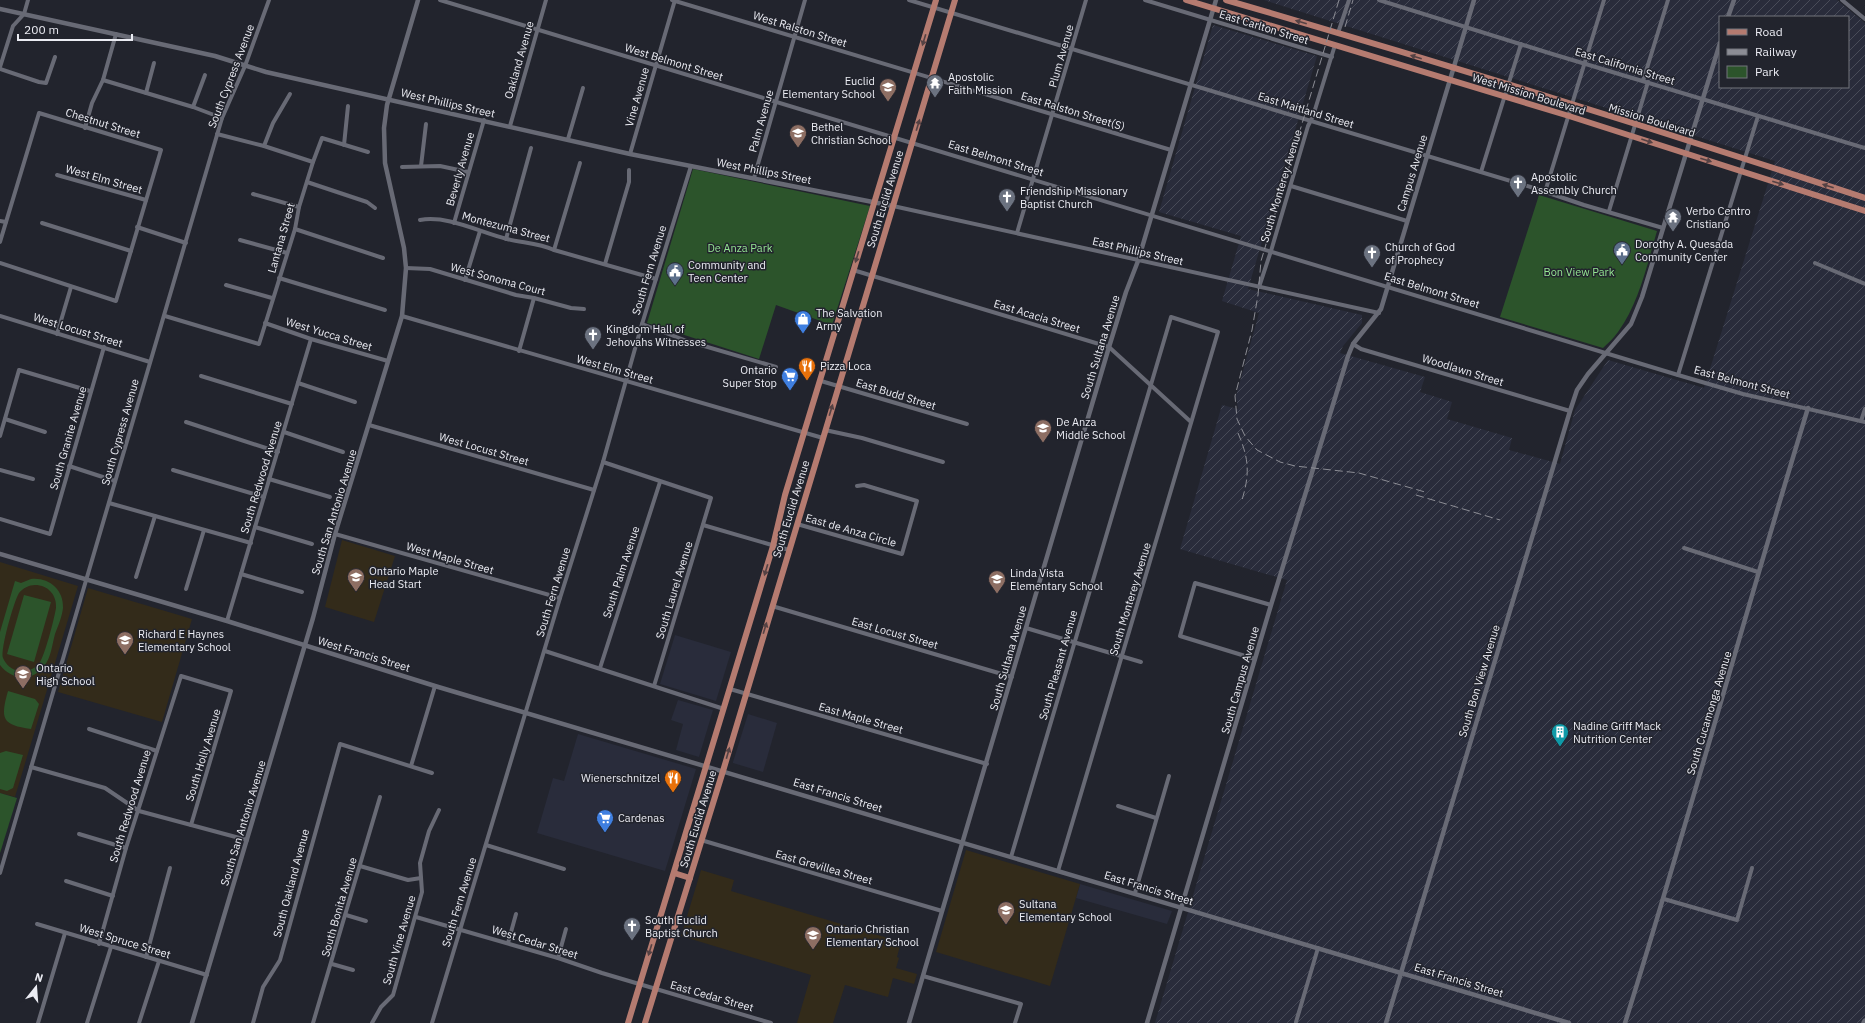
<svg xmlns="http://www.w3.org/2000/svg" width="1865" height="1023" font-family="'IBM Plex Sans',sans-serif">
	<style>
		.built { fill: #292c3b }
		.industrial { fill: url(#industrial-furrows); fill-rule: evenodd }
		.education { fill: #332b1a }
		.green { fill: #2c542b; fill-rule: evenodd }
		.lines { fill: none; stroke-linecap: round; stroke-linejoin: round }
		.minor { stroke: #686a75; stroke-width: 4 }
		.tertiary { stroke: #686a75; stroke-width: 4.5 }
		.secondary { stroke: #686a75; stroke-width: 5.5 }
		.primary { stroke: #b57b70; stroke-width: 6 }
		.rail { stroke: #8c8d95; stroke-width: 1; stroke-dasharray: 8 4; stroke-linecap: butt }
		.oneway { fill: #554244 }
		.labels { text-anchor: middle; dominant-baseline: central; stroke-width: 3; stroke-linejoin: round; paint-order: stroke }
		.street-label { font-size: 11px; fill: #ebecf3; stroke: #22242d }
		.poi-label { font-size: 11px; fill: #ebecf3; stroke: #22242d; text-anchor: start }
		.park-label { font-size: 11px; fill: #95e693; stroke: #22242d }
	</style>
	<defs>
		<pattern id="industrial-furrows" width="10" height="10" patternUnits="userSpaceOnUse"><rect width="10" height="10" fill="#292c3b"/><path d="M-1 1l2-2M0 10L10 0M9 11l2-2" fill="none" stroke="#484b58"/></pattern>
	</defs>
	<rect width="100%" height="100%" fill="#22242d"/>
	<g class="built">
		<polygon points="675,635 731,652 716,701 660,684"/>
		<polygon points="678,700 713,710 699,757 676,750 683,724 671,720"/>
		<polygon points="748,714 777,723 763,772 733,763 733,762"/>
		<polygon points="578,734 696,769 665,871 537,833 553,778 564,781"/>
		<polygon points="1080,884 1172,911 1167,924 1076,898"/>
	</g>
	<path class="industrial" d="M1264,0H1837L1865,23V1023H1155L1287,580L1180,549L1222,405L1238,409L1236,396L1259,313L1222,301L1241,236L1159,212L1213,25L1317,56L1248,289L1362,315V323L1343,346L1340,353L1425,377L1420,392L1452,402L1447,419L1512,438L1509,450L1560,464L1575,410L1608,360L1704,388L1775,161ZM1720,17H1848V87H1720Z"/>
	<g class="education">
		<polygon points="342,540 395,556 374,622 325,607"/>
		<polygon points="0,562 78,586 15,797 0,793"/>
		<polygon points="88,588 192,619 162,722 58,692"/>
		<polygon points="966,850 1080,884 1050,986 936,952"/>
		<polygon points="701,870 734,880 731,891 901,942 897,957 899,958 896,968 917,974 914,984 893,978 888,997 845,985 833,1023 797,1023 811,975 681,936"/>
	</g>
	<g class="green">
		<polygon points="693,169 870,206 832,325 776,305 759,359 647,323"/>
		<path d="M1539,195L1657,231C1647,265 1639,303 1618,332C1614,338 1608,343 1603,348L1500,317Z"/>
		<path d="M31,579C48,577 64,589 63,608C62,617 58,626 55,634C52,645 51,658 44,666C33,682 11,680 0,665V632L15,581L21,583ZM35,585C48,585 57,595 56,608C54,620 45,655 39,664C34,669 27,672 19,671C12,670 6,665 3,658C0,650 14,601 19,593C23,588 29,585 35,585Z"/>
		<polygon points="24,595 51,602 34,662 7,654"/>
		<path d="M8,691L35,699L39,704L31,729C2,725 0,719 8,691Z"/>
		<polygon points="6,751 23,755 13,788 7,791 0,789 0,753"/>
		<polygon points="0,793 17,798 0,853"/>
	</g>
	<g class="lines">
		<g class="minor">
			<polyline points="440,0 1678,375 1743,394 1865,422"/>
			<polyline points="672,0 1171,150"/>
			<polyline points="909,0 1534,188 1584,205 1663,228"/>
			<polyline points="1145,0 1332,57"/>
			<polyline points="1379,0 1549,53 1865,148"/>
			<polyline points="1842,0 1865,19"/>
			<polyline points="1338,33 1349,0"/>
			<polyline points="0,67 13,26 24,14 28,0"/>
			<polyline points="0,69 39,82 46,83 55,57"/>
			<polyline points="103,80 193,107 222,118"/>
			<polyline points="1643,81 1668,0"/>
			<polyline points="146,93 154,63"/>
			<polyline points="193,107 205,75"/>
			<polyline points="510,126 546,0"/>
			<polyline points="85,128 92,103 103,80 116,34"/>
			<polyline points="217,134 264,146 313,162"/>
			<polyline points="568,139 583,88"/>
			<polyline points="344,145 348,106"/>
			<polyline points="264,146 273,123 290,94"/>
			<polyline points="630,154 675,0"/>
			<polyline points="421,166 426,124"/>
			<polyline points="402,167 440,166 468,172"/>
			<polyline points="1481,172 1521,44"/>
			<polyline points="57,175 146,200"/>
			<polyline points="754,178 805,0"/>
			<polyline points="307,182 367,202 375,208"/>
			<polyline points="1291,186 1407,221"/>
			<polyline points="1545,192 1604,0"/>
			<polyline points="253,194 299,207"/>
			<polyline points="893,206 1379,313"/>
			<polyline points="1609,211 1648,82"/>
			<path d="M420,220C448,215 479,232 507,239C523,243 539,243 554,250L656,279"/>
			<polyline points="0,221 6,222"/>
			<polyline points="42,223 131,251"/>
			<polyline points="454,223 484,120"/>
			<polyline points="137,227 186,243"/>
			<polyline points="295,229 383,258"/>
			<polyline points="1017,233 1086,0"/>
			<polyline points="506,239 531,148"/>
			<polyline points="240,240 287,253"/>
			<polyline points="0,242 39,113 161,150 116,301 0,263"/>
			<polyline points="554,250 580,163"/>
			<polyline points="1815,263 1865,284"/>
			<polyline points="605,264 629,182 629,170"/>
			<polyline points="406,268 430,269 516,295 534,298 571,308 584,309"/>
			<polyline points="853,270 1109,347 1191,422"/>
			<polyline points="279,278 385,310"/>
			<polyline points="465,280 480,231"/>
			<polyline points="226,285 272,298"/>
			<polyline points="1259,287 1271,251 1308,126 1313,116 1335,45"/>
			<polyline points="0,316 150,362"/>
			<polyline points="165,316 259,344 295,229 299,207 313,162 322,138 368,152"/>
			<polyline points="402,316 823,438"/>
			<polyline points="265,323 311,339 388,361"/>
			<polyline points="642,324 687,341 776,367"/>
			<polyline points="57,334 71,287"/>
			<polyline points="1353,344 1361,349 1570,411"/>
			<polyline points="519,351 534,298"/>
			<polyline points="1678,375 1758,116"/>
			<polyline points="201,376 292,404"/>
			<polyline points="821,381 967,424"/>
			<polyline points="298,383 355,402"/>
			<polyline points="5,419 45,432"/>
			<polyline points="1861,421 1865,409"/>
			<polyline points="186,422 278,452"/>
			<polyline points="369,425 594,490"/>
			<polyline points="825,430 862,438 943,462"/>
			<polyline points="284,432 343,452"/>
			<polyline points="0,436 19,370 90,391"/>
			<polyline points="603,462 711,498 654,686"/>
			<polyline points="69,466 115,481"/>
			<polyline points="0,470 33,479"/>
			<polyline points="173,470 264,497"/>
			<polyline points="269,479 330,497"/>
			<polyline points="109,503 251,543"/>
			<polyline points="0,519 50,534 104,347"/>
			<polyline points="797,524 902,554 917,501 864,485 857,486"/>
			<polyline points="703,525 789,550"/>
			<polyline points="255,527 312,544"/>
			<polyline points="335,534 560,598"/>
			<polyline points="1684,548 1758,572"/>
			<polyline points="241,574 302,592"/>
			<polyline points="136,577 155,516"/>
			<polyline points="186,589 204,530"/>
			<polyline points="772,606 1012,677"/>
			<polyline points="227,621 311,339"/>
			<polyline points="1026,628 1141,662"/>
			<polyline points="545,651 724,709"/>
			<polyline points="1255,659 1180,636 1195,583 1271,605"/>
			<polyline points="600,668 660,482"/>
			<polyline points="730,689 987,764"/>
			<polyline points="89,729 157,751"/>
			<polyline points="411,766 435,686"/>
			<polyline points="31,767 105,788 139,811 247,840"/>
			<polyline points="1118,806 1156,818"/>
			<polyline points="79,834 126,848"/>
			<polyline points="701,840 942,911"/>
			<polyline points="486,845 564,869"/>
			<polyline points="1011,857 1171,317 1218,332 1058,871"/>
			<polyline points="360,866 408,880 421,878"/>
			<polyline points="0,873 222,118 245,66 269,0"/>
			<polyline points="66,881 113,896"/>
			<polyline points="1135,893 1169,776"/>
			<polyline points="1664,899 1737,920 1752,868"/>
			<polyline points="346,915 366,921"/>
			<polyline points="416,917 558,958 602,973 771,1023"/>
			<polyline points="37,924 207,975"/>
			<polyline points="508,943 516,914"/>
			<polyline points="99,944 126,848 181,676 231,691 191,825"/>
			<polyline points="146,957 170,868"/>
			<polyline points="558,958 566,929"/>
			<polyline points="332,964 353,970"/>
			<polyline points="923,976 1021,1004 1015,1023"/>
			<polyline points="1296,1022 1318,948"/>
			<polyline points="38,1023 65,933"/>
			<polyline points="87,1023 111,947"/>
			<polyline points="139,1023 159,961"/>
			<polyline points="253,1023 263,987 280,960 340,744 432,773"/>
			<polyline points="313,1023 380,797"/>
			<polyline points="372,1023 381,1007 393,995 422,892 420,863 429,831 439,810"/>
			<polyline points="432,1023 560,598 603,462 642,324 691,166"/>
		</g>
		<g class="tertiary">
			<polyline points="0,9 215,56 266,72 630,154 893,206"/>
			<polyline points="1728,17 1734,0"/>
			<polyline points="0,554 227,621 435,686 1569,1023"/>
			<polyline points="192,1023 313,618 335,534 402,316 406,268 404,248 385,163 384,128 387,105 418,0"/>
			<polyline points="909,1023 1109,347 1126,292 1138,261 1216,0"/>
			<polyline points="1147,1023 1271,605 1348,356 1353,344 1381,309 1474,0"/>
			<polyline points="1386,1023 1570,411 1577,390 1588,374 1631,324 1642,297 1720,43"/>
			<path d="M1625,1023C1689,819 1745,613 1808,408"/>
		</g>
		<polyline class="secondary" points="1864,1023 1865,1021"/>
		<g class="primary">
			<polyline points="1186,0 1569,116 1865,211"/>
			<path d="M1226,0C1440,62 1653,128 1865,198"/>
			<polyline points="674,873 690,878"/>
			<polyline points="628,1023 773,546 785,495 936,0"/>
			<polyline points="645,1023 723,771 955,0"/>
		</g>
		<g class="rail">
			<polyline points="1339,0 1261,261 1258,295 1252,330 1235,396 1237,419 1245,436 1257,450 1280,462 1295,466 1359,473 1425,492"/>
			<polyline points="1345,27 1353,0"/>
			<path d="M1238,433C1249,459 1250,473 1242,500"/>
			<polyline points="1416,495 1500,520"/>
		</g>
	</g>
	<defs><path id="oneway-solid" d="M-6-.8H1V-3.2L6.5 0L1 3.2V.8H-6Z"/></defs>
	<g class="oneway">
		<use href="#oneway-solid" transform="translate(1301 22) rotate(-164)"/>
		<use href="#oneway-solid" transform="translate(924 40) rotate(107)"/>
		<use href="#oneway-solid" transform="translate(1416 57) rotate(-163)"/>
		<use href="#oneway-solid" transform="translate(918 125) rotate(-73)"/>
		<use href="#oneway-solid" transform="translate(1647 141) rotate(19)"/>
		<use href="#oneway-solid" transform="translate(1706 160) rotate(18)"/>
		<use href="#oneway-solid" transform="translate(1778 183) rotate(17)"/>
		<use href="#oneway-solid" transform="translate(1828 186) rotate(-162)"/>
		<use href="#oneway-solid" transform="translate(857 257) rotate(107)"/>
		<use href="#oneway-solid" transform="translate(831 410) rotate(-73)"/>
		<use href="#oneway-solid" transform="translate(766 570) rotate(107)"/>
		<use href="#oneway-solid" transform="translate(765 628) rotate(-73)"/>
		<use href="#oneway-solid" transform="translate(728 753) rotate(-74)"/>
		<use href="#oneway-solid" transform="translate(650 950) rotate(107)"/>
	</g>
	<defs>
		<g id="temple-pin" transform="scale(0.9)"><path d="M0 17L-7.5 6A9.5 9.5 0 1 1 7.5 6Z" fill="#6b7280" stroke="#22242d"/><path d="M0-6L5-2H3V0L6.5 2.5H4V6H1.5V3h-3V6H-4V2.5H-6.5L-3 0V-2H-5Z" fill="#fff"/></g>
		<g id="school-pin" transform="scale(0.9)"><path d="M0 17L-7.5 6A9.5 9.5 0 1 1 7.5 6Z" fill="#8d6e63" stroke="#22242d"/><path d="M0-5L7-2L0 1L-7-2ZM-4 1L0 2.5L4 1V4Q0 6-4 4Z" fill="#fff"/></g>
		<g id="church-pin" transform="scale(0.9)"><path d="M0 17L-7.5 6A9.5 9.5 0 1 1 7.5 6Z" fill="#6b7280" stroke="#22242d"/><path d="M-1.2-6h2.4v3.5h3.3v2.4h-3.3V6h-2.4V-.1h-3.3v-2.4h3.3Z" fill="#fff"/></g>
		<g id="civic-pin" transform="scale(0.9)"><path d="M0 17L-7.5 6A9.5 9.5 0 1 1 7.5 6Z" fill="#5c6f8a" stroke="#22242d"/><path d="M-.6-6.5H3V-4.5H.6V-3L4-1V1h2V6H-6V1h2V-1L-.6-3ZM-1.2 2.5V6h2.4V2.5Z" fill="#fff"/></g>
		<g id="shop-pin" transform="scale(0.9)"><path d="M0 17L-7.5 6A9.5 9.5 0 1 1 7.5 6Z" fill="#3f7fe0" stroke="#22242d"/><path d="M-5-2.5h2.3a2.7 3.5 0 0 1 5.4 0H5L5.5 6h-11ZM-1.5-2.5h3a1.5 2.3 0 0 0-3 0Z" fill="#fff"/></g>
		<g id="restaurant-pin" transform="scale(0.9)"><path d="M0 17L-7.5 6A9.5 9.5 0 1 1 7.5 6Z" fill="#e8710a" stroke="#22242d"/><path d="M-5-6h1v4h1v-4h1v4h1v-4h1v5L-1.5 .5V6h-2V.5L-5-1ZM5-6V6H3V1.5H1.5Q1.5-4 5-6Z" fill="#fff"/></g>
		<g id="supermarket-pin" transform="scale(0.9)"><path d="M0 17L-7.5 6A9.5 9.5 0 1 1 7.5 6Z" fill="#3f7fe0" stroke="#22242d"/><path d="M-6-5.5h2.5l.6 2H6L4.5 2H-2.5L-4.4-4H-6ZM-1.5 3.2a1.3 1.3 0 1 0 .1 0ZM3 3.2a1.3 1.3 0 1 0 .1 0Z" fill="#fff"/></g>
		<g id="building-pin" transform="scale(0.9)"><path d="M0 17L-7.5 6A9.5 9.5 0 1 1 7.5 6Z" fill="#0f9aa8" stroke="#22242d"/><path d="M-4-6H4V6H1V3H-1V6H-4ZM-2.5-4.3h1.7v1.8h-1.7ZM.8-4.3h1.7v1.8H.8ZM-2.5-1h1.7V.8h-1.7ZM.8-1h1.7V.8H.8Z" fill="#fff"/></g>
	</defs>
	<g fill-rule="evenodd">
		<use href="#temple-pin" x="935" y="83"/>
		<use href="#school-pin" x="888" y="87"/>
		<use href="#school-pin" x="798" y="133"/>
		<use href="#church-pin" x="1518" y="183"/>
		<use href="#church-pin" x="1007" y="197"/>
		<use href="#temple-pin" x="1673" y="217"/>
		<use href="#civic-pin" x="1622" y="250"/>
		<use href="#church-pin" x="1372" y="253"/>
		<use href="#civic-pin" x="675" y="271"/>
		<use href="#shop-pin" x="803" y="319"/>
		<use href="#church-pin" x="593" y="335"/>
		<use href="#restaurant-pin" x="807" y="366"/>
		<use href="#supermarket-pin" x="790" y="376"/>
		<use href="#school-pin" x="1043" y="428"/>
		<use href="#school-pin" x="356" y="577"/>
		<use href="#school-pin" x="997" y="579"/>
		<use href="#school-pin" x="125" y="640"/>
		<use href="#school-pin" x="23" y="674"/>
		<use href="#building-pin" x="1560" y="732"/>
		<use href="#restaurant-pin" x="673" y="778"/>
		<use href="#supermarket-pin" x="605" y="818"/>
		<use href="#school-pin" x="1006" y="910"/>
		<use href="#church-pin" x="632" y="926"/>
		<use href="#school-pin" x="813" y="935"/>
	</g>
	<g class="labels">
		<g class="street-label">
			<text transform="translate(1264 27) rotate(17)">East Carlton Street</text>
			<text transform="translate(800 29) rotate(17)">West Ralston Street</text>
			<text transform="translate(1061 56) rotate(-74)">Plum Avenue</text>
			<text transform="translate(519 60) rotate(-74)">Oakland Avenue</text>
			<text transform="translate(674 62) rotate(17)">West Belmont Street</text>
			<text transform="translate(1625 66) rotate(17)">East California Street</text>
			<text transform="translate(231 76) rotate(-69)">South Cypress Avenue</text>
			<text transform="translate(1529 94) rotate(17)">West Mission Boulevard</text>
			<text transform="translate(637 97) rotate(-74)">Vine Avenue</text>
			<text transform="translate(448 103) rotate(13)">West Phillips Street</text>
			<text transform="translate(1306 110) rotate(17)">East Maitland Street</text>
			<text transform="translate(1073 111) rotate(17)">East Ralston Street(S)</text>
			<text transform="translate(1652 120) rotate(17)">Mission Boulevard</text>
			<text transform="translate(761 121) rotate(-74)">Palm Avenue</text>
			<text transform="translate(103 123) rotate(17)">Chestnut Street</text>
			<text transform="translate(996 158) rotate(17)">East Belmont Street</text>
			<text transform="translate(460 169) rotate(-74)">Beverly Avenue</text>
			<text transform="translate(764 171) rotate(11)">West Phillips Street</text>
			<text transform="translate(1412 173) rotate(-73)">Campus Avenue</text>
			<text transform="translate(104 179) rotate(16)">West Elm Street</text>
			<text transform="translate(1281 186) rotate(-73)">South Monterey Avenue</text>
			<text transform="translate(885 199) rotate(-73)">South Euclid Avenue</text>
			<text transform="translate(506 227) rotate(15)">Montezuma Street</text>
			<text transform="translate(281 238) rotate(-74)">Lantana Street</text>
			<text transform="translate(1138 251) rotate(13)">East Phillips Street</text>
			<text transform="translate(649 270) rotate(-73)">South Fern Avenue</text>
			<text transform="translate(498 279) rotate(15)">West Sonoma Court</text>
			<text transform="translate(1432 290) rotate(17)">East Belmont Street</text>
			<text transform="translate(1037 316) rotate(17)">East Acacia Street</text>
			<text transform="translate(78 330) rotate(17)">West Locust Street</text>
			<text transform="translate(329 334) rotate(17)">West Yucca Street</text>
			<text transform="translate(1100 347) rotate(-73)">South Sultana Avenue</text>
			<text transform="translate(615 369) rotate(16)">West Elm Street</text>
			<text transform="translate(1463 370) rotate(17)">Woodlawn Street</text>
			<text transform="translate(1742 382) rotate(15)">East Belmont Street</text>
			<text transform="translate(896 394) rotate(17)">East Budd Street</text>
			<text transform="translate(120 432) rotate(-74)">South Cypress Avenue</text>
			<text transform="translate(68 438) rotate(-74)">South Granite Avenue</text>
			<text transform="translate(484 449) rotate(16)">West Locust Street</text>
			<text transform="translate(261 477) rotate(-73)">South Redwood Avenue</text>
			<text transform="translate(791 509) rotate(-73)">South Euclid Avenue</text>
			<text transform="translate(334 512) rotate(-73)">South San Antonio Avenue</text>
			<text transform="translate(851 530) rotate(16)">East de Anza Circle</text>
			<text transform="translate(450 558) rotate(16)">West Maple Street</text>
			<text transform="translate(621 572) rotate(-72)">South Palm Avenue</text>
			<text transform="translate(674 590) rotate(-73)">South Laurel Avenue</text>
			<text transform="translate(553 592) rotate(-73)">South Fern Avenue</text>
			<text transform="translate(1130 599) rotate(-73)">South Monterey Avenue</text>
			<text transform="translate(895 633) rotate(16)">East Locust Street</text>
			<text transform="translate(364 654) rotate(17)">West Francis Street</text>
			<text transform="translate(1008 658) rotate(-74)">South Sultana Avenue</text>
			<text transform="translate(1058 665) rotate(-74)">South Pleasant Avenue</text>
			<text transform="translate(1240 680) rotate(-74)">South Campus Avenue</text>
			<text transform="translate(1479 681) rotate(-73)">South Bon View Avenue</text>
			<text transform="translate(1709 713) rotate(-73)">South Cucamonga Avenue</text>
			<text transform="translate(861 718) rotate(16)">East Maple Street</text>
			<text transform="translate(203 755) rotate(-73)">South Holly Avenue</text>
			<text transform="translate(838 795) rotate(17)">East Francis Street</text>
			<text transform="translate(130 806) rotate(-73)">South Redwood Avenue</text>
			<text transform="translate(698 819) rotate(-73)">South Euclid Avenue</text>
			<text transform="translate(243 823) rotate(-73)">South San Antonio Avenue</text>
			<text transform="translate(824 867) rotate(16)">East Grevillea Street</text>
			<text transform="translate(291 883) rotate(-75)">South Oakland Avenue</text>
			<text transform="translate(1149 888) rotate(17)">East Francis Street</text>
			<text transform="translate(459 902) rotate(-73)">South Fern Avenue</text>
			<text transform="translate(339 907) rotate(-74)">South Bonita Avenue</text>
			<text transform="translate(399 940) rotate(-74)">South Vine Avenue</text>
			<text transform="translate(125 941) rotate(17)">West Spruce Street</text>
			<text transform="translate(535 942) rotate(17)">West Cedar Street</text>
			<text transform="translate(1459 980) rotate(17)">East Francis Street</text>
			<text transform="translate(712 996) rotate(16)">East Cedar Street</text>
		</g>
		<g class="poi-label">
			<text x="948" y="77">Apostolic<tspan x="948" dy="13">Faith Mission</tspan></text>
			<text x="875" y="81" text-anchor="end">Euclid<tspan x="875" dy="13">Elementary School</tspan></text>
			<text x="811" y="127">Bethel<tspan x="811" dy="13">Christian School</tspan></text>
			<text x="1531" y="177">Apostolic<tspan x="1531" dy="13">Assembly Church</tspan></text>
			<text x="1020" y="191">Friendship Missionary<tspan x="1020" dy="13">Baptist Church</tspan></text>
			<text x="1686" y="211">Verbo Centro<tspan x="1686" dy="13">Cristiano</tspan></text>
			<text x="1635" y="244">Dorothy A. Quesada<tspan x="1635" dy="13">Community Center</tspan></text>
			<text x="1385" y="247">Church of God<tspan x="1385" dy="13">of Prophecy</tspan></text>
			<text x="688" y="265">Community and<tspan x="688" dy="13">Teen Center</tspan></text>
			<text x="816" y="313">The Salvation<tspan x="816" dy="13">Army</tspan></text>
			<text x="606" y="329">Kingdom Hall of<tspan x="606" dy="13">Jehovahs Witnesses</tspan></text>
			<text x="820" y="366">Pizza Loca</text>
			<text x="777" y="370" text-anchor="end">Ontario<tspan x="777" dy="13">Super Stop</tspan></text>
			<text x="1056" y="422">De Anza<tspan x="1056" dy="13">Middle School</tspan></text>
			<text x="369" y="571">Ontario Maple<tspan x="369" dy="13">Head Start</tspan></text>
			<text x="1010" y="573">Linda Vista<tspan x="1010" dy="13">Elementary School</tspan></text>
			<text x="138" y="634">Richard E Haynes<tspan x="138" dy="13">Elementary School</tspan></text>
			<text x="36" y="668">Ontario<tspan x="36" dy="13">High School</tspan></text>
			<text x="1573" y="726">Nadine Griff Mack<tspan x="1573" dy="13">Nutrition Center</tspan></text>
			<text x="660" y="778" text-anchor="end">Wienerschnitzel</text>
			<text x="618" y="818">Cardenas</text>
			<text x="1019" y="904">Sultana<tspan x="1019" dy="13">Elementary School</tspan></text>
			<text x="645" y="920">South Euclid<tspan x="645" dy="13">Baptist Church</tspan></text>
			<text x="826" y="929">Ontario Christian<tspan x="826" dy="13">Elementary School</tspan></text>
		</g>
		<g class="park-label">
			<text x="740" y="248">De Anza Park</text>
			<text x="1579" y="272">Bon View Park</text>
		</g>
	</g>
	<rect x="1719" y="16" width="130" height="72" fill="#22242d" stroke="#72747c"/>
	<rect x="1727" y="29" width="20" height="6" fill="#b57b70" stroke="#72747c"/>
	<text x="1755" y="36" font-size="12" fill="#ebecf3">Road</text>
	<rect x="1727" y="49" width="20" height="6" fill="#8c8d95" stroke="#72747c"/>
	<text x="1755" y="56" font-size="12" fill="#ebecf3">Railway</text>
	<rect x="1727" y="66" width="20" height="12" fill="#2c542b" stroke="#72747c"/>
	<text x="1755" y="76" font-size="12" fill="#ebecf3">Park</text>
	<g transform="translate(36 987) rotate(17)" stroke="#22242d" stroke-width="3" paint-order="stroke">
	<path d="M0-3L7 15L0 10L-7 15Z" fill="#ebecf3"/>
	<text y="-6" font-size="11" font-weight="bold" text-anchor="middle" fill="#ebecf3">N</text>
	</g>
	<path d="M18 34v6h114v-6" fill="none" stroke="#ebecf3" stroke-width="2"/>
	<text x="24" y="34" font-size="12" fill="#ebecf3" stroke="#22242d" stroke-width="3" paint-order="stroke">200 m</text>
</svg>
